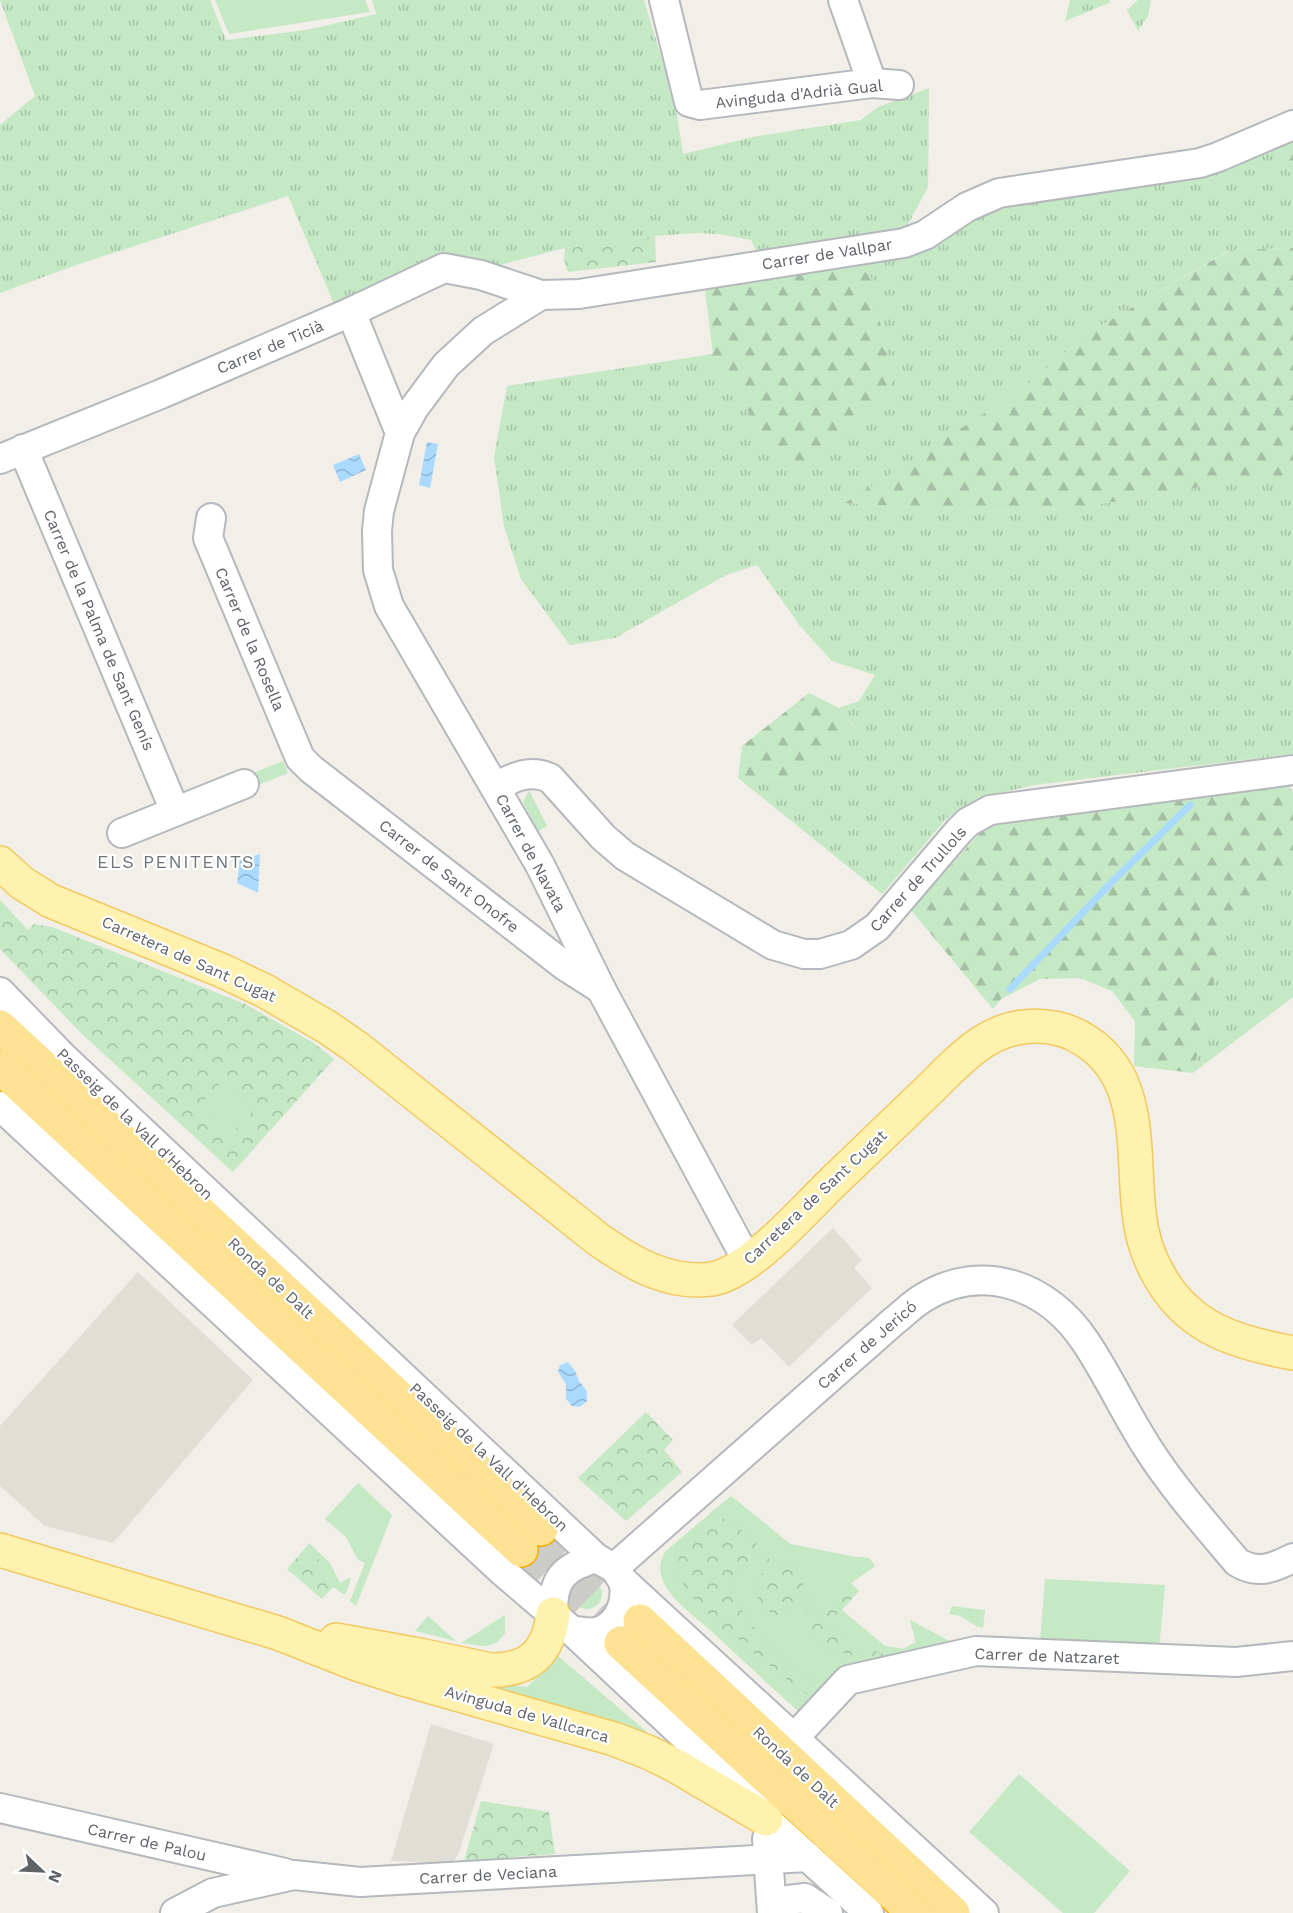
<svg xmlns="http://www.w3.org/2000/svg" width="1293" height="1913" font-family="'Work Sans',sans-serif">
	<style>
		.education { fill: #e1ded6 }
		.grass { fill: url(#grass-tufts) }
		.forest { fill: url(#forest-firs) }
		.park { fill: url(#park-crowns) }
		.garden { fill: #c5e8c5 }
		.water { fill: url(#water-waves) }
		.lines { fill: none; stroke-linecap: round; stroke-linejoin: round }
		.stream { stroke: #aadaff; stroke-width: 7 }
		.highway-tunnel { stroke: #ccccc8; stroke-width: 33; stroke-dasharray: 33 16; stroke-linecap: butt }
		.minor-casing { stroke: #b5b8bc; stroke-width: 32 }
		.major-casing { stroke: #f2c960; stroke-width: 36 }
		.highway-casing { stroke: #f9ab00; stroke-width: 36 }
		.minor { stroke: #fff; stroke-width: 28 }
		.major { stroke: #fff2af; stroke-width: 33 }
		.highway { stroke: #fde293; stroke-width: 33 }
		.labels { text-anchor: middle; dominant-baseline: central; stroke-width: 4.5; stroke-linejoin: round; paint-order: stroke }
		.street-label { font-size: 16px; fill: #5f6368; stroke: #fff }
		.neighbourhood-label { font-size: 18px; letter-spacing: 1.5px; fill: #70757a; stroke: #fff }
	</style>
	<defs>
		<pattern id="grass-tufts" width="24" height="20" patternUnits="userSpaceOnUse" patternTransform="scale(1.5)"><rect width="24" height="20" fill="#c5e8c5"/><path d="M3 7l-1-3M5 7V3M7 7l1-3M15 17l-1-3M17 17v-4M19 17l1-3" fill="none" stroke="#a3c0a4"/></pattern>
		<pattern id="forest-firs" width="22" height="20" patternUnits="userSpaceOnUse" patternTransform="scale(1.5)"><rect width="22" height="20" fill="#c5e8c5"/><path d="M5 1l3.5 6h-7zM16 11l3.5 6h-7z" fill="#a3c0a4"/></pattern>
		<pattern id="park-crowns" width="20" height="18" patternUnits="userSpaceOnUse" patternTransform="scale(1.5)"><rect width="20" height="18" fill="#c5e8c5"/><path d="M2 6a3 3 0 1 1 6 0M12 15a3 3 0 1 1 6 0" fill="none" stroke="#a3c0a4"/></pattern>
		<pattern id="water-waves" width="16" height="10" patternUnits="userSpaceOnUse" patternTransform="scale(1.5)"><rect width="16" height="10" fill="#aadaff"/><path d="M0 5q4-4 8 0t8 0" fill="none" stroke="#8eb4d2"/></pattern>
	</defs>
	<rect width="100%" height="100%" fill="#f1efe8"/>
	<g class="education">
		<polygon points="833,1228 862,1260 854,1268 872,1288 789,1367 761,1338 752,1345 732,1325"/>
		<polygon points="138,1272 253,1380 113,1543 45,1526 0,1486 0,1426"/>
		<polygon points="431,1724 494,1744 459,1852 453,1863 391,1861"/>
	</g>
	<g class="grass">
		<polygon points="0,0 210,0 226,40 306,30 376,14 372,0 644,0 675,103 683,154 753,137 861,120 878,107 929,88 928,187 906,228 907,236 758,255 751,240 719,234 695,233 655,236 565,248 503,264 502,266 467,259 335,306 288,196 79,264 0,293 0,125 35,96"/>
		<polygon points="1070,0 1109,0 1111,2 1065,21"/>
		<polygon points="1138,0 1151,0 1148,16 1138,31 1127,10"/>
		<polygon points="1277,141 1293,180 1293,248 1229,250 1085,335 1025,387 846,503 981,511 1064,509 1155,496 1238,479 1293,479 1293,754 1034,785 976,799 947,818 882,894 738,778 791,776 854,726 839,708 859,701 875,675 832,661 800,626 757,565 726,575 615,638 570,645 521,579 504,526 494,457 507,386 713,354 771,449 868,260 970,213"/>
		<polygon points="1293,870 1293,997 1193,1073 1227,922"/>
	</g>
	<g class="forest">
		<polygon points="1293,139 1293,180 1277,141"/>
		<polygon points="1293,248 1293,479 1238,479 1155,496 1064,509 981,511 845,503 1025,387 1085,335 1230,250"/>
		<polygon points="868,260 892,385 849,437 807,469 771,449 713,354 704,283"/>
		<polygon points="809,693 839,708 854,727 791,776 738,778 742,746"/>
		<polygon points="1287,785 1293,792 1293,870 1227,922 1193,1073 1134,1066 1135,1021 1112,991 1080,978 1040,979 1001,999 993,1009 911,910 980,833 992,826 1002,823"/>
	</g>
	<g class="park">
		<polygon points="655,236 656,262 568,272 564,260 565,248"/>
		<polygon points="0,900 28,930 34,924 52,927 245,1004 314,1043 334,1059 233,1172 82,1034 0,949"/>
		<polygon points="646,1412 673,1440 664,1450 682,1472 626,1521 578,1478"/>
		<path d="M731,1496L790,1544L855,1557L869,1558L875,1566L851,1583L859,1591L842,1610L885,1646L903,1649L916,1642L910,1620L949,1641L837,1672L799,1712L674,1597C662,1582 655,1568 666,1551Z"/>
		<polygon points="306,1547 322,1562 326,1577 333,1587 322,1599 287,1569"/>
		<polygon points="481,1801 549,1812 555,1854 464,1861"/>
	</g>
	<g class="garden">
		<polygon points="215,0 365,0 370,12 229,34"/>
		<polygon points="283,761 288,773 256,786 251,774"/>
		<polygon points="529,790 547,826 538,831 523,802"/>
		<polygon points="224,1079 256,1108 231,1134 200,1105"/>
		<polygon points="358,1483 392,1515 356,1606 350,1601 365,1563 358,1560 346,1537 325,1519"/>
		<path d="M731,1496L790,1544L855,1557L869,1558L875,1566L851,1583L853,1586L819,1621L795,1565L786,1561L773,1564C753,1538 741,1525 710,1513Z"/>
		<path d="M701,1521L704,1524C695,1535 684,1546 679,1558C670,1582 701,1605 715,1620L711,1631C691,1612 644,1583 666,1551Z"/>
		<polygon points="309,1543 330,1563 340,1583 348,1578 351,1579 346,1593 343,1594 333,1587 326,1577 322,1562 306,1547"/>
		<path d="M756,1555L767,1569C746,1584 758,1612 781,1616L800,1600L808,1615L812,1635L819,1645L831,1650L875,1660L820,1690C797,1669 724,1612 734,1579C737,1568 747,1562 756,1555Z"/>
		<circle cx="587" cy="1594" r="15"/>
		<polygon points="1045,1579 1165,1585 1159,1649 1040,1642"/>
		<polygon points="952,1606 985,1610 983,1628 978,1627 960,1616 949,1614"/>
		<polygon points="841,1610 885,1646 903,1649 916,1642 910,1620 949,1641 951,1644 890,1657 845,1639 826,1627"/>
		<path d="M505,1615V1633C493,1652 480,1645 461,1643Z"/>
		<polygon points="428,1616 456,1641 415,1631"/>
		<polygon points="726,1628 757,1656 812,1698 799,1712 722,1641"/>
		<polygon points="558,1656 647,1732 642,1738 396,1662 499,1684 527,1687"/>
		<polygon points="1019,1774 1130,1871 1094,1913 1063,1913 969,1832"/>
	</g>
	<g class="water">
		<polygon points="427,442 438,444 430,488 419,485"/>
		<polygon points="359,454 366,470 340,482 333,465"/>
		<polygon points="260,854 258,893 237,883 240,860"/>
		<polygon points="568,1362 575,1371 579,1381 587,1391 587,1401 580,1407 572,1406 566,1399 566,1384 558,1372 560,1365"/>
	</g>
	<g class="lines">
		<polyline class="stream" points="1010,989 1111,883 1190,805"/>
		<g class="highway-tunnel">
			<polyline points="541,1529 640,1621"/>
			<polyline points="521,1550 621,1643"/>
		</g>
		<g class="minor-casing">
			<g id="minor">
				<polyline points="664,0 689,102 700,105 872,83 899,85"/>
				<polyline points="843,0 872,83"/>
				<polyline points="351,312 400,433"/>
				<polyline points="23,449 175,811"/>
				<polyline points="0,459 161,394 351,312 444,268 481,275 541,295"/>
				<polyline points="211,518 208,538 300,758 311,769 565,966 601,989"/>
				<path d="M496,787C513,777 530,769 550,778L603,837L625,856L773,945L804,954H820L851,945L877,927L959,831L968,822L990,810L1293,770"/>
				<polyline points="122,833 244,784"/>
				<polyline points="0,992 63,1057 596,1558 614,1568 623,1581 984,1913"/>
				<polyline points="0,1106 501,1570 571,1630 730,1779 766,1819 869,1913"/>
				<polyline points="748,1262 601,989 540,865 389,606 378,570 377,531 379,511 400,433 414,408 446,365 483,331 541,295 579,294 904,243 925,235 967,207 999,193 1200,163 1218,157 1293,125"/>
				<path d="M614,1568L894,1321C904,1313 913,1304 923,1298C983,1261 1048,1286 1085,1341C1108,1375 1125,1413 1147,1447C1173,1488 1206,1525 1237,1562C1258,1575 1273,1568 1293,1558"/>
				<path d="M553,1614C552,1580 563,1567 596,1558"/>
				<path d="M571,1630C581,1632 591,1634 600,1631C620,1623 628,1600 623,1581"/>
				<polyline points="794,1738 848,1680 976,1651 1236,1662 1293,1656"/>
				<polyline points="0,1808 285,1873"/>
				<polyline points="767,1839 772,1913"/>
				<polyline points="773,1908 788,1900 805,1898 828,1913"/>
				<polyline points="175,1913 213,1893 294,1875 360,1882 808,1857"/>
			</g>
		</g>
		<g class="major-casing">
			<g id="major">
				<path d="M0,863L22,883L51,901L223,971L265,991L327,1027L356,1047L599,1240C632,1263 669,1285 712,1279C751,1272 804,1210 833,1182C866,1150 899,1119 932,1087C957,1062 985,1031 1023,1027C1045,1024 1068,1029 1086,1041C1144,1078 1132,1153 1139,1212C1141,1235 1149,1259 1161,1279C1191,1330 1239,1343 1293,1353"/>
				<polyline points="0,1550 278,1633 354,1663 407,1680 614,1739 650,1753 676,1766 766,1819"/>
				<path d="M336,1640L419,1655L491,1670C529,1671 549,1652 553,1614"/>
			</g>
		</g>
		<g class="highway-casing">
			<g id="highway">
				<polyline points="0,1027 541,1529"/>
				<polyline points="0,1067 521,1550"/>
				<polyline points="640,1621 953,1913"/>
				<polyline points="621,1643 914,1913"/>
			</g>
		</g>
		<use href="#minor" class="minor"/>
		<use href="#major" class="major"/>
		<use href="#highway" class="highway"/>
	</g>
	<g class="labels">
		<g class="street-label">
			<text transform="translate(799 94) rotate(-6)">Avinguda d'Adrià Gual</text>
			<text transform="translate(827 254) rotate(-9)">Carrer de Vallpar</text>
			<text transform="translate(270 347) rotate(-23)">Carrer de Ticià</text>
			<text transform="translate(99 630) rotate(67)">Carrer de la Palma de Sant Genís</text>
			<text transform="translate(250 639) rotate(67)">Carrer de la Rosella</text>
			<text transform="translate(531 853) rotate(62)">Carrer de Navata</text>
			<text transform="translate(449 876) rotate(38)">Carrer de Sant Onofre</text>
			<text transform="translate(918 879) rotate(-48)">Carrer de Trullols</text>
			<text transform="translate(189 959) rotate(24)">Carretera de Sant Cugat</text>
			<text transform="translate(135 1124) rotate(44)">Passeig de la Vall d'Hebron</text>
			<text transform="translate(815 1197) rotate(-43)">Carretera de Sant Cugat</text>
			<text transform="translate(271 1278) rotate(43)">Ronda de Dalt</text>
			<text transform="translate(867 1345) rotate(-41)">Carrer de Jericó</text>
			<text transform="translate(489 1457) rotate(43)">Passeig de la Vall d'Hebron</text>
			<text transform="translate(1047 1656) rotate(2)">Carrer de Natzaret</text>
			<text transform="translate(527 1714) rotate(16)">Avinguda de Vallcarca</text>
			<text transform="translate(796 1767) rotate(43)">Ronda de Dalt</text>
			<text transform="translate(147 1842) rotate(13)">Carrer de Palou</text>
			<text transform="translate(488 1875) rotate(-3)">Carrer de Veciana</text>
		</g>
		<g class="neighbourhood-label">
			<text x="176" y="861">ELS PENITENTS</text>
		</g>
	</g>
	<g transform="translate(42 1871) rotate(113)" stroke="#ffffff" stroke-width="4.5" paint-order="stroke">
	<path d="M0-4.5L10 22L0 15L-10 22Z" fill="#5f6368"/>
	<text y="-9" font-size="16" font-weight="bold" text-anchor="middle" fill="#5f6368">N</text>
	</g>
</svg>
